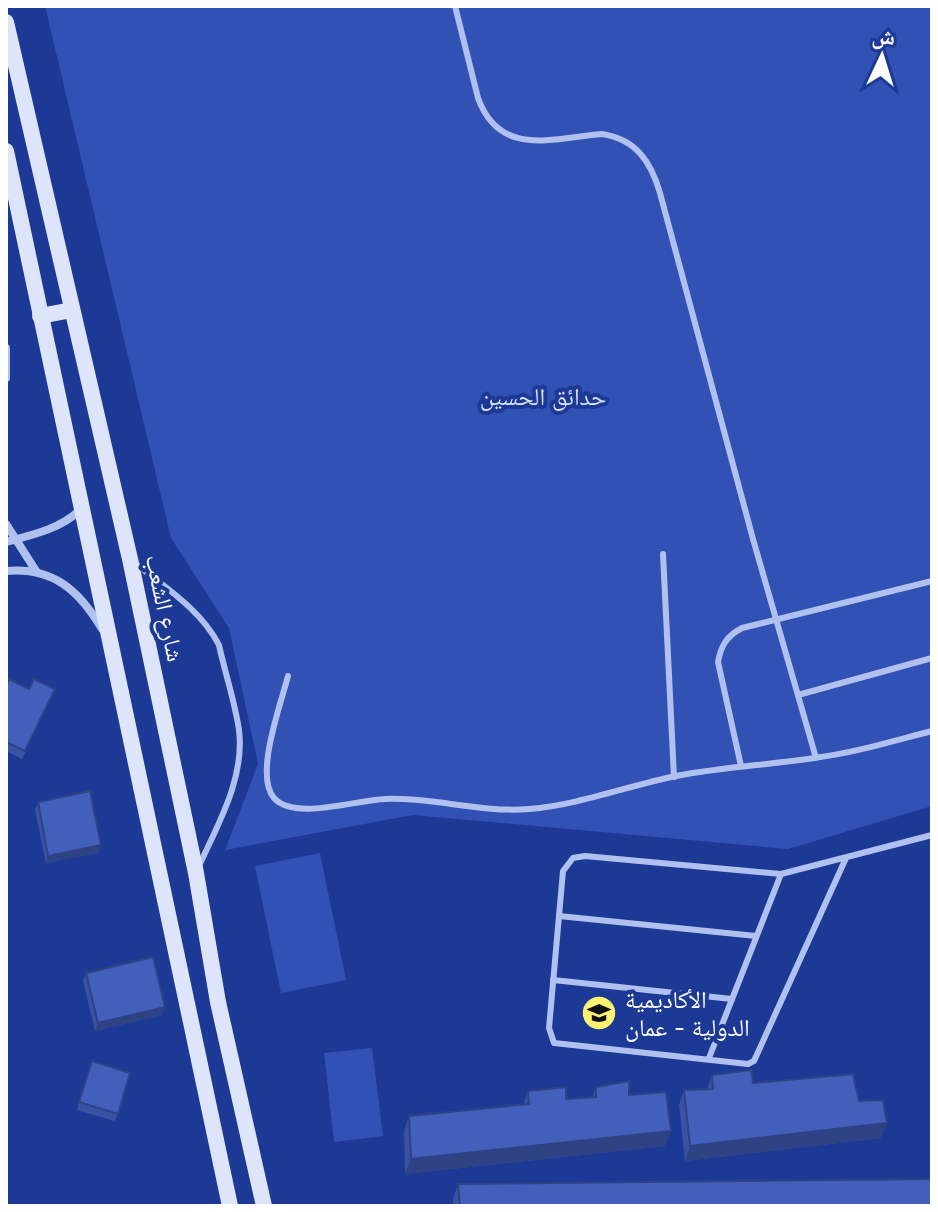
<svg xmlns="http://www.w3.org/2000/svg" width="938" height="1212" font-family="Inter,'Noto Naskh Arabic',sans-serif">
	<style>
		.green { fill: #3251b4 }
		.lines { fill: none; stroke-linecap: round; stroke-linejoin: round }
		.lane { stroke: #b1c1ef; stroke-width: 6 }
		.street { stroke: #b1c1ef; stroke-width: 8 }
		.secondary { stroke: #dee5fb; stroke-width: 16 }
		.wall { fill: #3952a2 }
		.shaded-wall { fill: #2e4284 }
		.building { fill: #425fbc; stroke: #2e4284; stroke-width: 2 }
		.labels { text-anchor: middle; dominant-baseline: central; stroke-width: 8; stroke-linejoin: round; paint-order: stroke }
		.park-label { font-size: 24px; fill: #d8e0fb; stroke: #1d3996 }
		.street-label { font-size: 24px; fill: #fff; stroke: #1d3996 }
		.poi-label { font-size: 24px; fill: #fff; stroke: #1d3996; text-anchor: start }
	</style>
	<rect width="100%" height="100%" fill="#1d3996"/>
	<g class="green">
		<polygon points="45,6 932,6 932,806 788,849 413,815 225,850 258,764 229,628 171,538"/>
		<polygon points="320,853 346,980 281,993 255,866"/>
		<polygon points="372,1048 383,1136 334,1142 324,1053"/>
	</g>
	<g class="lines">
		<g class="lane">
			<path d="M455,6L478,98C500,158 552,138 602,134C636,139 651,162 660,193L753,539L816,758"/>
			<polyline points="663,554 674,777"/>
			<path d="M136,564C166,588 201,610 219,645C225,673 235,702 239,730C245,778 218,824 199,866"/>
			<path d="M288,676C281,704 254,775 274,798C294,821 356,800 385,799C433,797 480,813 529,809C579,805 627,786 676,776C722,767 768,765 814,758C854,753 893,741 932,731"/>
			<polyline points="798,695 932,658"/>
			<path d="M741,766L718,662C721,645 727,636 742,628L932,581"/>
			<polyline points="846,858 754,1061 748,1064 554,1043 549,1028 563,871 573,858 585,856 781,874 932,835"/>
			<polyline points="559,916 756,936"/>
			<polyline points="553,980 732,999"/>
			<polyline points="709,1058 781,874"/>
		</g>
		<g class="street">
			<polyline points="6,348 6,378"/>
			<polyline points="6,524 36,571"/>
			<path d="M6,542C32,535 60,529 80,510"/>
			<path d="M6,571C53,567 79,590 102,629"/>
		</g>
		<g class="secondary">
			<polyline points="6,22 130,559 196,873 218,1002 264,1206"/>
			<polyline points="6,151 230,1206"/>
			<polyline points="40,316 72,310"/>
		</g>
	</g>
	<g class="wall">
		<polygon points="6,686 29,689 55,689 22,759 6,751"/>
		<polygon points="38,802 101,845 98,853 46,863 35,810"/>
		<polygon points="86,973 165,1007 162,1015 95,1031 83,981"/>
		<polygon points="89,1069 118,1114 115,1121 77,1110"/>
		<polygon points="712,1075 859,1101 881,1138 685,1161 679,1105 684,1090 707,1089"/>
		<polygon points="596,1087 629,1095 665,1146 405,1174 404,1131 409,1116 523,1105 528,1091 566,1099 592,1097"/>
		<polygon points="458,1184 932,1206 453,1206 453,1199"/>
	</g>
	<g class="shaded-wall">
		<polygon points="101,845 98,853 46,863 48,856"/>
		<polygon points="165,1007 162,1015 95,1031 98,1023"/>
		<polygon points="887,1123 881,1138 685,1161 690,1146"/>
		<polygon points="671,1131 665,1146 405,1174 411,1159"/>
	</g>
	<g class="building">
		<polygon points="9,679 29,689 34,679 55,689 25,751 6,742 6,686"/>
		<polygon points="90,791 101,845 48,856 38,802"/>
		<polygon points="153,957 165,1007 98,1023 86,973"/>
		<polygon points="92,1061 130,1073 118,1114 79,1102"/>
		<polygon points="751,1070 753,1083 853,1074 859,1101 883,1100 887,1123 690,1146 684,1090 713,1089 712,1075"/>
		<polygon points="629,1081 629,1095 666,1092 671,1131 411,1159 409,1116 529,1104 528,1091 566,1087 566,1099 596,1097 596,1087"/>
		<polygon points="932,1179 932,1206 460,1206 458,1184"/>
	</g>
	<defs>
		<g id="school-disc" transform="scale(1.8)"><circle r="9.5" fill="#fef270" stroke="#1d3996"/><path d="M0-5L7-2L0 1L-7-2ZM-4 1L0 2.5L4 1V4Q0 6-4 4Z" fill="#111"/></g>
	</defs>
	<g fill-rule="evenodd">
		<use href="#school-disc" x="599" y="1013"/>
	</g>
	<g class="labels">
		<g class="park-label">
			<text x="543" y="396">حدائق الحسين</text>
		</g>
		<g class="street-label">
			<text transform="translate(165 608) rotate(78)">شارع الشعب</text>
		</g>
		<g class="poi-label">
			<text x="625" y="999">الأكاديمية<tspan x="625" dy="28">الدولية - عمان</tspan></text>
		</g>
	</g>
	<rect width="938" height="1212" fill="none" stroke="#ffffff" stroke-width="16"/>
	<g transform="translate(882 56) rotate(4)" stroke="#1d3996" stroke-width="6" paint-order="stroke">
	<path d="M0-6L14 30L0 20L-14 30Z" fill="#ffffff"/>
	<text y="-12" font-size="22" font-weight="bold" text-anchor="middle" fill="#ffffff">ش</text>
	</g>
</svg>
